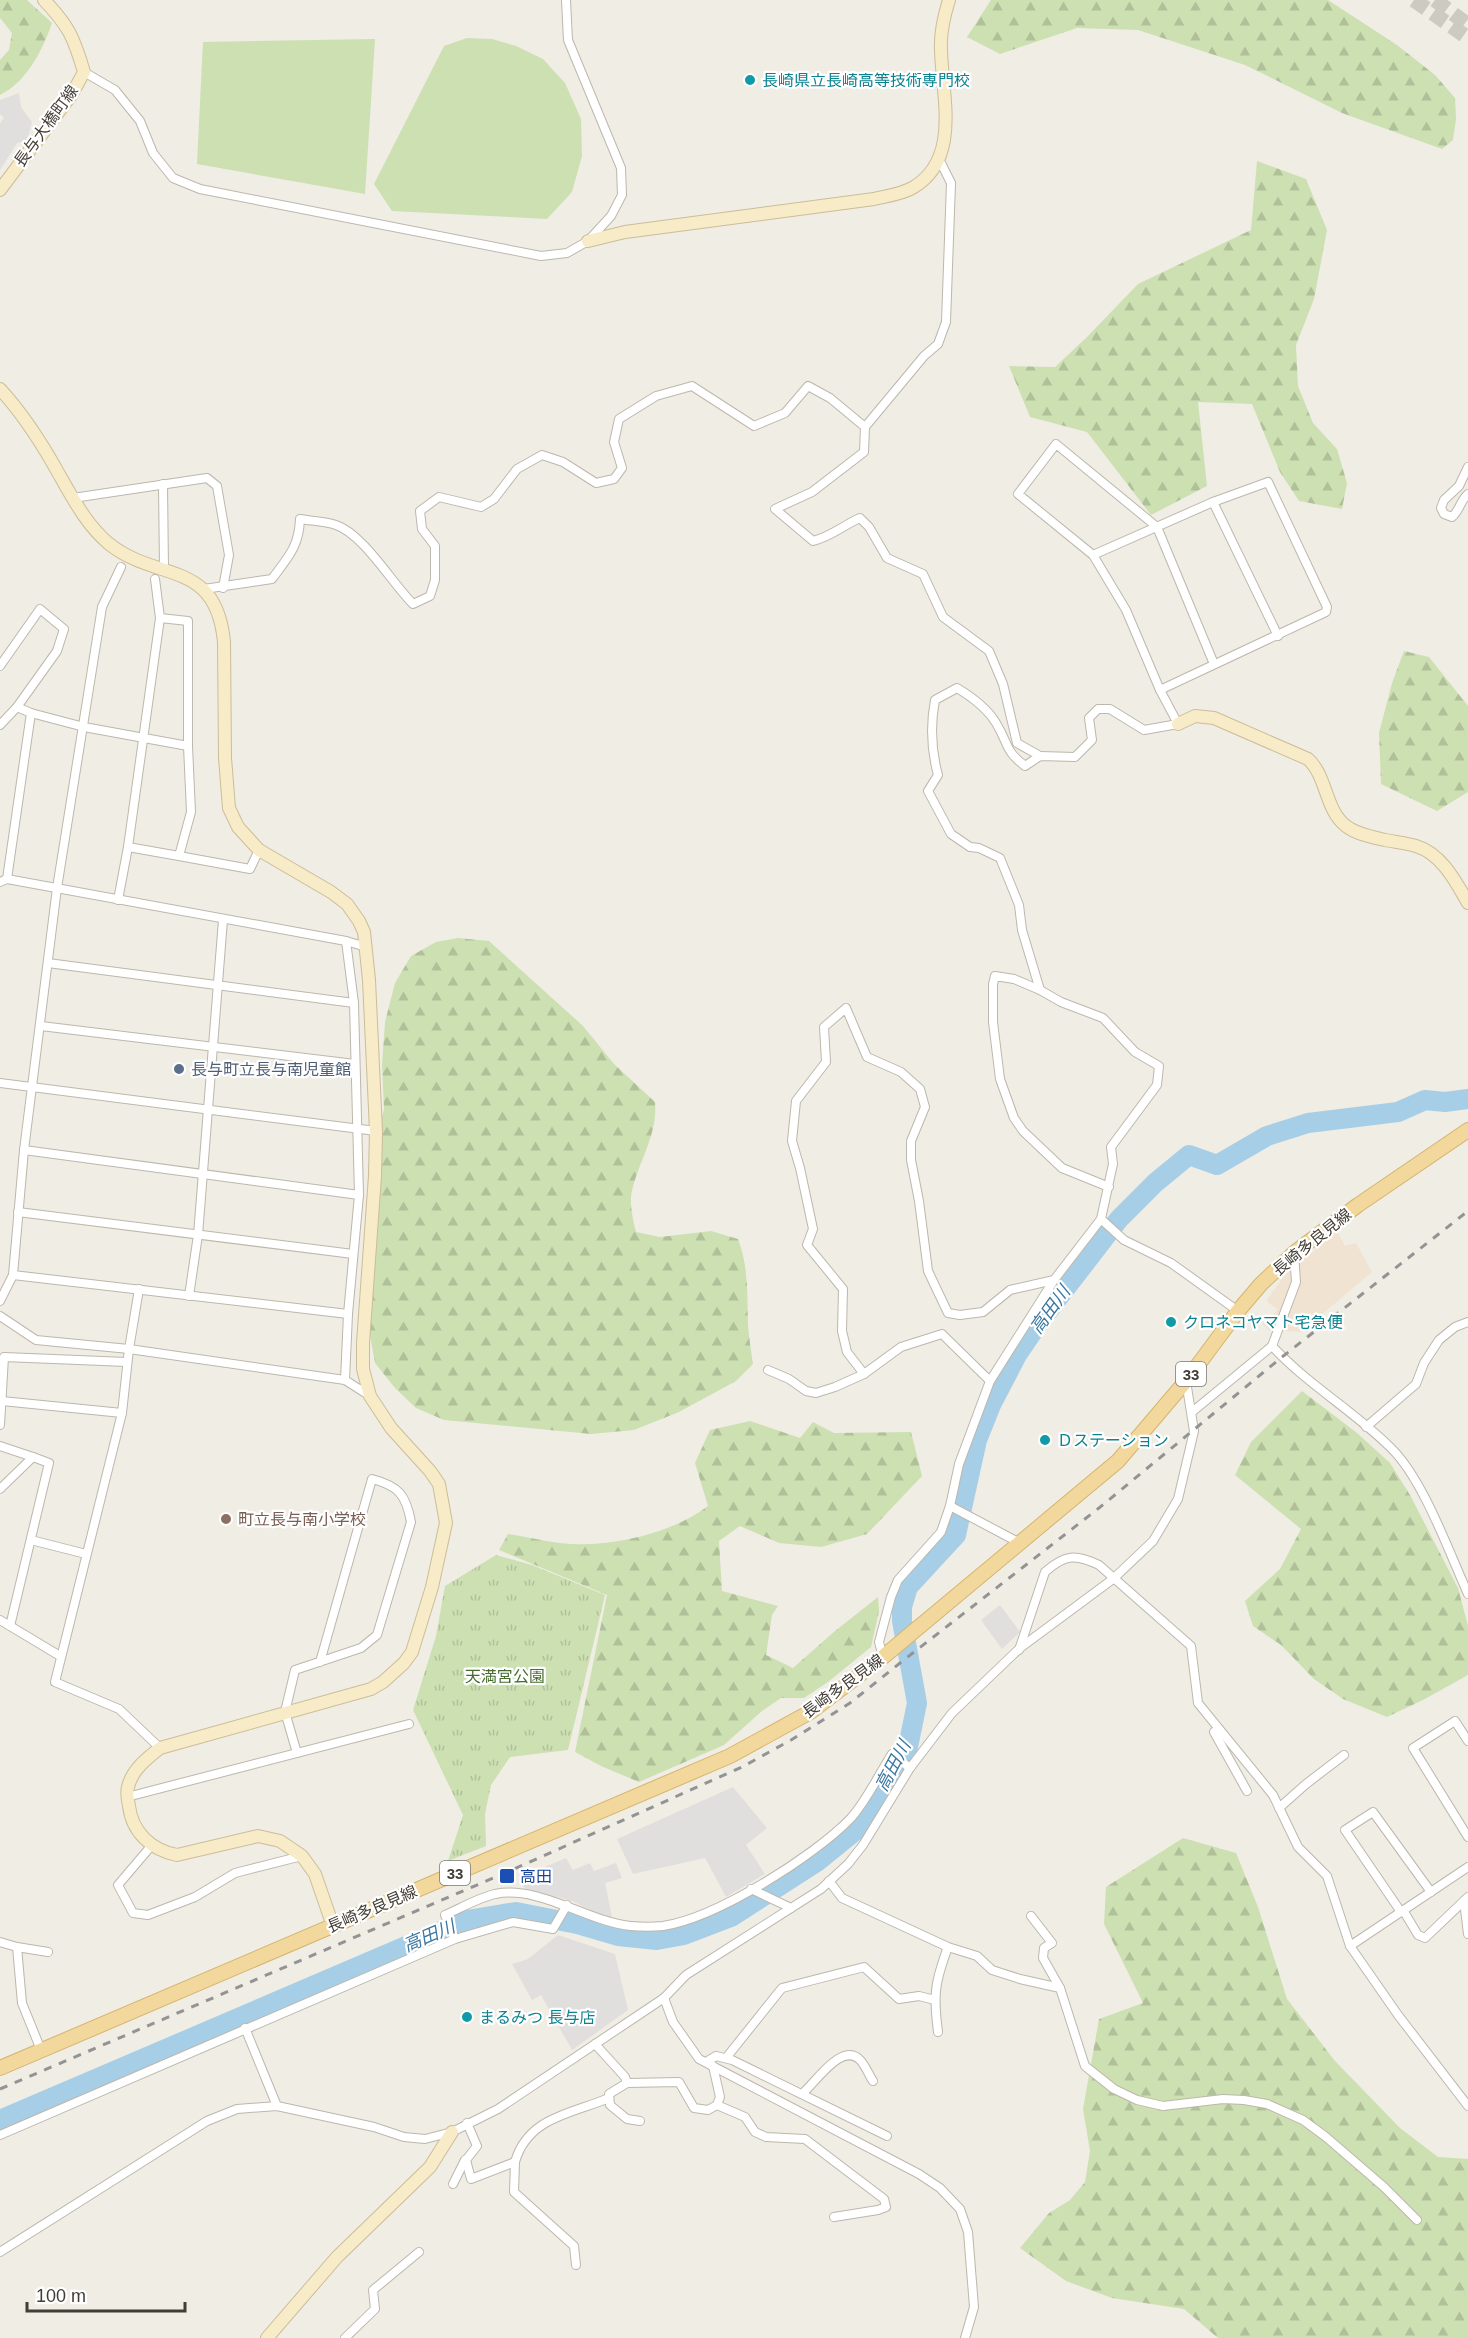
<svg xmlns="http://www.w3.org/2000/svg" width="1468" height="2338" font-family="Arial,'Noto Sans JP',sans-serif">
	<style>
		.commercial { fill: #f0e3d2 }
		.forest { fill: url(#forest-firs) }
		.park { fill: url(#park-tufts) }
		.pitch { fill: #cce0b2 }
		.parking { fill: #e1dfdd }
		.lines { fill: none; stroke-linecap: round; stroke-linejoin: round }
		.river { stroke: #a7cee7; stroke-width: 20 }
		.highway-tunnel { stroke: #cdcac2; stroke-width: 15; stroke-dasharray: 15 8; stroke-linecap: butt }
		.street-casing { stroke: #bdb7ac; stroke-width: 10 }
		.secondary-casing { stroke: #cbbd99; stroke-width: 14 }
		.primary-casing { stroke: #d5b46e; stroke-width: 16 }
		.street { stroke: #fff; stroke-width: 8 }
		.secondary { stroke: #f8ebc7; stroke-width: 12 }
		.primary { stroke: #f2d89c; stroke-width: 14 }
		.rail { stroke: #939393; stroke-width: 3; stroke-dasharray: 8 8; stroke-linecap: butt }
		.culture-dot { fill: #0f9aa8; stroke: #fff; stroke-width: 2 }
		.service-dot { fill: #5c6f8a; stroke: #fff; stroke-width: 2 }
		.education-dot { fill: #8d6e63; stroke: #fff; stroke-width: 2 }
		.transit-dot { fill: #1a4fb4; stroke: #fff; stroke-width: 2 }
		.labels { text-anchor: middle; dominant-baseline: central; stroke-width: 4.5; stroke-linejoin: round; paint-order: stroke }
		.shield { fill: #fff; stroke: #7b7772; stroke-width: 1.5 }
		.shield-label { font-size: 15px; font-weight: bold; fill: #423d35 }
		.culture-label { font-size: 16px; fill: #0d838f; stroke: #fff; text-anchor: start }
		.street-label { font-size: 16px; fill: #423d35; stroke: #fff }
		.service-label { font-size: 16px; fill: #4e5e75; stroke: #fff; text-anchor: start }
		.education-label { font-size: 16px; fill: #785e54; stroke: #fff; text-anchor: start }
		.park-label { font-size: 16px; fill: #486c30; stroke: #fff }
		.transit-label { font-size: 16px; fill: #164399; stroke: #fff; text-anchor: start }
		.water-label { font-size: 18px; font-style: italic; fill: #3b78a1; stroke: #fff }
	</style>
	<defs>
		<pattern id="forest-firs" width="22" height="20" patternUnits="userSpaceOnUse" patternTransform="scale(1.5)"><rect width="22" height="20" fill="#cce0b2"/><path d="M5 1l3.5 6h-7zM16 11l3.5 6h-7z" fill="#b0c19a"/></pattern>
		<pattern id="park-tufts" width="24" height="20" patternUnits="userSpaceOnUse" patternTransform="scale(1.5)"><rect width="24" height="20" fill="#cce0b2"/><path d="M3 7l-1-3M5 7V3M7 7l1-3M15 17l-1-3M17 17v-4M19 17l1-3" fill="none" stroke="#b0c19a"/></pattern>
	</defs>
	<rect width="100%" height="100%" fill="#f0ede5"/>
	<polygon class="commercial" points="1337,1231 1345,1246 1356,1243 1372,1272 1301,1332 1269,1330 1262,1324 1278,1310 1266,1301 1285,1275"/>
	<g class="forest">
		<path d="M0,0H27L52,23C43,49 27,82 0,95V60L9,50L12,33L0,18Z"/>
		<polygon points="991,0 1328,0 1397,45 1435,75 1455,98 1456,119 1453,140 1442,149 1342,113 1245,65 1138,30 1077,28 1000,54 967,37"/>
		<polygon points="1257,161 1306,179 1327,230 1314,299 1296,345 1298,386 1313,423 1337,449 1347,483 1342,509 1299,501 1280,472 1252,404 1198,402 1207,486 1151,515 1087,432 1030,417 1009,366 1055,367 1087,337 1138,284 1251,230"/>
		<polygon points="1404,651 1429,657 1468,706 1468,792 1437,811 1381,784 1379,733 1392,683"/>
		<path d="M458,938L489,941L583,1026L614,1064L655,1102C658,1135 639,1160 632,1191C629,1203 633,1220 636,1232L660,1237L711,1231L738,1239C749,1267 747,1296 748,1325C749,1338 751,1351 753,1364L736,1381L679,1412L634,1430L591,1434L444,1420L416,1408L395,1388L375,1363L367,1319L368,1169L384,1109L382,1065L385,1022L395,983L411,956L436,942Z"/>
		<polygon points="1302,1391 1357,1433 1390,1463 1410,1495 1458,1588 1468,1626 1468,1675 1423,1700 1387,1717 1343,1699 1314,1679 1281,1645 1253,1626 1245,1601 1280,1569 1301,1529 1235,1475 1251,1442"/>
		<path d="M750,1421L800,1438L813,1422L834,1433L911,1432L922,1476L867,1534L821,1547L779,1543L740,1526L719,1541L722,1591L778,1606L772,1615L766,1655L793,1668L835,1631L878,1597L879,1611L871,1647L828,1682L804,1698H781L762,1711L724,1745L639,1782L601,1766L575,1752L607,1595L499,1550L508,1534C529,1537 551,1543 572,1544C616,1546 672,1533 708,1506L695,1463L710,1430Z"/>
		<polygon points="1183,1838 1236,1853 1258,1907 1287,1999 1335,2061 1400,2128 1438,2157 1468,2159 1468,2338 1218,2338 1184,2309 1112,2298 1066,2281 1020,2248 1049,2213 1070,2200 1085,2182 1090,2151 1083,2109 1099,2019 1143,2003 1104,1924 1106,1887"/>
	</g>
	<polygon class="park" points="496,1555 532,1565 605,1595 568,1750 510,1757 491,1785 485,1814 486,1846 448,1861 463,1815 413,1710 436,1636 445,1586"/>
	<g class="pitch">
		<polygon points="467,38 492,39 516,46 543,59 565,83 581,119 582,156 572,192 547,219 392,211 374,184 444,46"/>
		<polygon points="375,39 365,194 197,164 203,42"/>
	</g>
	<g class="parking">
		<polygon points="19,93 21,107 32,122 27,141 17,143 0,170 0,123 4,118 0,114 0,100"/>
		<polygon points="1000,1605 1020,1632 1002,1649 981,1620"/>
		<polygon points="733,1787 767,1828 746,1845 765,1874 726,1897 705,1858 633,1874 617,1839"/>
		<polygon points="566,1858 573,1870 590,1863 594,1871 616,1863 622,1878 605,1883 612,1917 601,1915 572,1901 558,1897 528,1900 521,1877"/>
		<polygon points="558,1935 615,1954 628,2010 572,2050 541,1995 532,2000 512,1964 528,1959"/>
	</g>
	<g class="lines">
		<polyline class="river" points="0,2120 467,1920 516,1912 577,1924 618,1936 657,1940 684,1935 731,1917 818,1861 855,1831 908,1747 917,1703 902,1621 902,1607 908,1587 956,1535 977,1440 991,1405 1017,1355 1038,1324 1119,1219 1155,1183 1189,1155 1217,1165 1267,1136 1308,1123 1398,1112 1425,1100 1445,1102 1468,1099"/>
		<g class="highway-tunnel">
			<polyline points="1414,0 1468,38"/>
			<polyline points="1435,0 1468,25"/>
		</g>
		<g class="street-casing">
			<g id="street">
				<polyline points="84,72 115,90 140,121 153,153 173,178 200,189 541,256 567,253 588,241 611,216 622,195 621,168 568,40 566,0"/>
				<path d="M940,161L951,183L946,322L938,344L924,356L865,427L864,452L812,492L775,509L813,541C832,536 842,526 860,518L869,527L887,558L923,574L943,617L989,651L1003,684L1017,743L1040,756"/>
				<path d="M1468,467L1459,486L1444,500L1441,508L1444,514L1452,517C1460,510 1460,501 1468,494"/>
				<polyline points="163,484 164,569"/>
				<polyline points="73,498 207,478 217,486 229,555 223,588"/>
				<polyline points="1213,502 1278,636"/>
				<polyline points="1093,555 1213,502 1268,482 1327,607 1326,612 1160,690"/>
				<path d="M204,589L272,579C288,557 299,547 300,519C311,521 325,521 336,525C363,534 392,583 413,604L430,596L435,580V546L422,529L420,511L439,497L481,507L494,499L517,469L542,455L563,462L596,483L614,479L622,468L614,442L619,419L656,396L692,386L754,426L785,413L808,386L830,398L865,427"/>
				<polyline points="0,666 40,609 64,629 57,651 17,707 0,725"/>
				<polyline points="31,713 84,727 188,746"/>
				<polyline points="128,847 179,856 191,812 188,746 188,621 160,618"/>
				<polyline points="179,856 250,869 259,850"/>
				<polyline points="7,879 31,713 17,707"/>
				<polyline points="0,882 7,879 346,941 366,947"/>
				<polyline points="118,900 128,847 160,618 155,579"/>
				<polyline points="48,963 354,1003"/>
				<path d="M1040,990L1022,930L1019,905L1000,858L979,848L970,847L951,834L928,791L938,775C931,749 930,726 935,700L957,688C972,697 987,708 996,723C1009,744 1004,750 1025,766L1040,756L1075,757L1092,740L1089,718L1098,709H1110L1144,730L1178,724L1160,690L1126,610L1093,555L1018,494L1056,444L1157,527L1214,664"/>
				<polyline points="41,1026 355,1064"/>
				<polyline points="0,1083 376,1131"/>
				<polyline points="24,1150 359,1195"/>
				<polyline points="18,1212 353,1254"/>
				<polyline points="1101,1219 1124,1240 1171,1263 1238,1311"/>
				<polyline points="13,1275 348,1314"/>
				<polyline points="139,1289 129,1349 122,1413 55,1682 119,1709 160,1748"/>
				<polyline points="189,1296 198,1235 223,920"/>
				<polyline points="0,1301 13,1275 24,1150 57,888 102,607 121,567"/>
				<polyline points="0,1316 36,1340 129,1349 345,1380 370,1396"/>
				<path d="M1272,1346C1308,1385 1354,1411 1391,1448C1423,1479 1449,1552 1468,1594"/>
				<polyline points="768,1370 789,1379 806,1391 816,1393 835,1387 864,1374 901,1347 942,1334 990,1381"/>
				<polyline points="864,1374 847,1352 842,1331 843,1289 807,1245 813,1229 800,1168 792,1141 796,1101 826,1062 824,1027 846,1008 867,1057 901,1072 920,1089 925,1107 911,1141 911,1160 919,1201 928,1271 948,1313 960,1315 983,1312 1010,1290 1054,1280 1101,1219 1113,1164 1111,1147 1157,1085 1159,1066 1135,1052 1103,1018 1061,1002 1040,990 1014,979 995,976 993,984 993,1022 1000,1079 1014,1118 1023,1131 1062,1168 1109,1187"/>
				<polyline points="345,1380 348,1314 359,1195 354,1003 346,941"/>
				<polyline points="2,1401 122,1413"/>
				<polyline points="1192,1412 1272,1346 1296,1282 1294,1253"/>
				<polyline points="0,1425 4,1357 127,1362"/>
				<polyline points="1366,1427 1416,1384 1424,1363 1439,1340 1455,1327 1468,1322"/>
				<polyline points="0,1446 33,1457 0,1489"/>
				<polyline points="950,1506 1020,1543"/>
				<polyline points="31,1540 86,1554"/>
				<polyline points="0,1620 60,1656"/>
				<polyline points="10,1626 49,1463 33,1457"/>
				<path d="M1019,1650L1045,1572C1065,1554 1076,1554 1099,1565L1191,1646L1198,1703L1273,1795L1298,1847L1327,1876L1350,1946L1398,2015L1468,2106"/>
				<polyline points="883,1657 879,1642 891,1597 898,1580 941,1532 950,1506 959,1464 990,1381 1054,1280"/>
				<polyline points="1218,1728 1214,1732 1247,1791"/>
				<polyline points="1468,1741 1455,1721 1413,1748 1468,1837"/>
				<path d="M297,1753L285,1712L295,1670L361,1648L377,1635L411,1522C406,1495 399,1486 372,1479L320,1662"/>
				<polyline points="127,1797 409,1724"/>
				<polyline points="1279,1808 1306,1784 1344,1755"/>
				<polyline points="152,1845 118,1885 133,1913 148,1915 195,1897 235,1873 302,1856"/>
				<polyline points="829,1881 842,1898 948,1947 977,1956 992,1970 1020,1979 1060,1988 1085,2066 1114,2089 1137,2100 1163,2106 1223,2099 1244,2100 1267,2104 1303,2120 1326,2137 1384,2187 1417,2220"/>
				<polyline points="751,1889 791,1908"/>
				<polyline points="1464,1901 1468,1934"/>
				<polyline points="1403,1910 1418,1935 1425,1938 1468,1897"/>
				<polyline points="1401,1912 1345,1830 1373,1812 1431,1892"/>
				<polyline points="1031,1916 1052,1943 1044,1948 1043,1958 1060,1988"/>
				<path d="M455,1939L445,1915C461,1908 478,1898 495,1894C540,1885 588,1922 631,1926C641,1927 653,1927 663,1926C716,1918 813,1857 850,1819C866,1802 879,1774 892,1754L910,1768"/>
				<polyline points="0,1942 17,1947 22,2003 41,2050"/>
				<polyline points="1350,1946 1468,1867"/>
				<polyline points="17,1947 48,1952"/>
				<polyline points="664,1998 673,2022 699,2059 919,2174 940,2188 960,2209 968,2232 974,2307 965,2338"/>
				<polyline points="245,2028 277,2106"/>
				<path d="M938,2032C933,1994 935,1982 948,1947"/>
				<polyline points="595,2044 625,2077 627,2083 679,2082 694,2108 708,2110 717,2105 720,2097 713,2066"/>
				<polyline points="726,2058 782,1988 864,1967 899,1999 919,1996 935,2000"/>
				<polyline points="706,2062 716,2056 732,2060 887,2136"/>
				<polyline points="627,2083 609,2094 610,2105 627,2119 640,2121"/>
				<path d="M803,2093C816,2082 843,2040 861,2061C866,2067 869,2075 873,2081"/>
				<polyline points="717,2105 745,2117 755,2132 766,2137 805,2139 884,2199 886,2207 878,2210 834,2217"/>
				<path d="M467,2123L477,2146L466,2160L471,2179L515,2162C528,2117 571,2114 609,2098"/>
				<polyline points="0,2135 455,1939 513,1922 553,1929 567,1905"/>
				<polyline points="515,2162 514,2192 574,2246 576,2265"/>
				<polyline points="453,2184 465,2160"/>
				<polyline points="0,2252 207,2121 237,2109 277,2106 374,2127 404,2137 425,2139 452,2132 498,2109 664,1998 686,1975 821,1889 848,1864 863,1845 910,1768 952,1713 1020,1648 1113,1579 1153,1541 1178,1499 1194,1431 1186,1381"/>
				<polyline points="345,2338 375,2309 373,2290 419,2252"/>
			</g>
		</g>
		<g class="secondary-casing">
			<g id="secondary">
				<path d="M0,190L72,94L84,72C74,38 69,26 44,0"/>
				<path d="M588,241L625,232L874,199C887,196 903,194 914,187C961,158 942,96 941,50C940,33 944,16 949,0"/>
				<path d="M0,389C24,415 43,445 60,476C74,500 86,524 108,543C157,583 216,558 224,642L225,758L229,808L238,827L259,850L331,892L347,904L359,921L364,932L369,980L376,1131L375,1176L363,1343V1369L370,1396L391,1428L430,1471L439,1484L446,1523L432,1587L412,1652L404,1663L383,1682L371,1689L160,1748C146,1759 132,1770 128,1787C126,1793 128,1800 129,1806C132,1832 151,1850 177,1855L258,1836L280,1841L302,1856L315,1874L333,1926"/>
				<path d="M1178,724L1195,716L1214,718L1308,759C1327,776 1325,810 1346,826C1356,834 1372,837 1385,840C1395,842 1406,843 1416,846C1442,854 1456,882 1468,903"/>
				<polyline points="267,2338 337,2257 430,2167 452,2132"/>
			</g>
		</g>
		<g class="primary-casing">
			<polyline id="primary" points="0,2068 730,1756 812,1711 883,1657 1118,1461 1186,1381 1238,1311 1261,1284 1294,1253 1358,1205 1468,1130"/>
		</g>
		<use href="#street" class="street"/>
		<use href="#secondary" class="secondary"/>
		<use href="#primary" class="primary"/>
		<polyline class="rail" points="0,2089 505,1873 742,1767 791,1740 850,1703 900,1663 1099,1508 1282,1357 1468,1211"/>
	</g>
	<g class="culture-dot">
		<circle cx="750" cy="80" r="6"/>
		<circle cx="1171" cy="1322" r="6"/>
		<circle cx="1045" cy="1440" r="6"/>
		<circle cx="467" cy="2017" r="6"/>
	</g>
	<circle class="service-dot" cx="179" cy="1069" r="6"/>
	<circle class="education-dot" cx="226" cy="1519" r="6"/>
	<rect class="transit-dot" x="499" y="1868" width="16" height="16" rx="3"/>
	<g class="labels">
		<g class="shield">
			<rect x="1176" y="1362" width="30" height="24" rx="4.5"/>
			<rect x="440" y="1861" width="30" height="24" rx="4.5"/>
		</g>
		<g class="shield-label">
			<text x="1191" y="1374">33</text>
			<text x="455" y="1873">33</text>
		</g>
		<g class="culture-label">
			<text x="762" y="80">長崎県立長崎高等技術専門校</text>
			<text x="1183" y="1322">クロネコヤマト宅急便</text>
			<text x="1057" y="1440">Ｄステーション</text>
			<text x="479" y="2017">まるみつ 長与店</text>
		</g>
		<g class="street-label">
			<text transform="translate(46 126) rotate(-54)">長与大橋町線</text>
			<text transform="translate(1312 1242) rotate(-39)">長崎多良見線</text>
			<text transform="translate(843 1686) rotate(-36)">長崎多良見線</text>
			<text transform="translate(372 1909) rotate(-23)">長崎多良見線</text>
		</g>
		<g class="service-label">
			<text x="191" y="1069">長与町立長与南児童館</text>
		</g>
		<g class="education-label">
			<text x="238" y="1519">町立長与南小学校</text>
		</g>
		<g class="park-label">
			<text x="505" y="1676">天満宮公園</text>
		</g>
		<g class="transit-label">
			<text x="520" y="1876">高田</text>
		</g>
		<g class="water-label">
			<text transform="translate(1050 1310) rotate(-54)">高田川</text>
			<text transform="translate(893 1766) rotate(-62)">高田川</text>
			<text transform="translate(429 1936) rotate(-23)">高田川</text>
		</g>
	</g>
	<path d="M27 2302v9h158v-9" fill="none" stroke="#423d35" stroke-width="3"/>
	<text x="36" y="2302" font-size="18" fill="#423d35" stroke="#ffffff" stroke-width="4.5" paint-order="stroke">100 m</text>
</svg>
